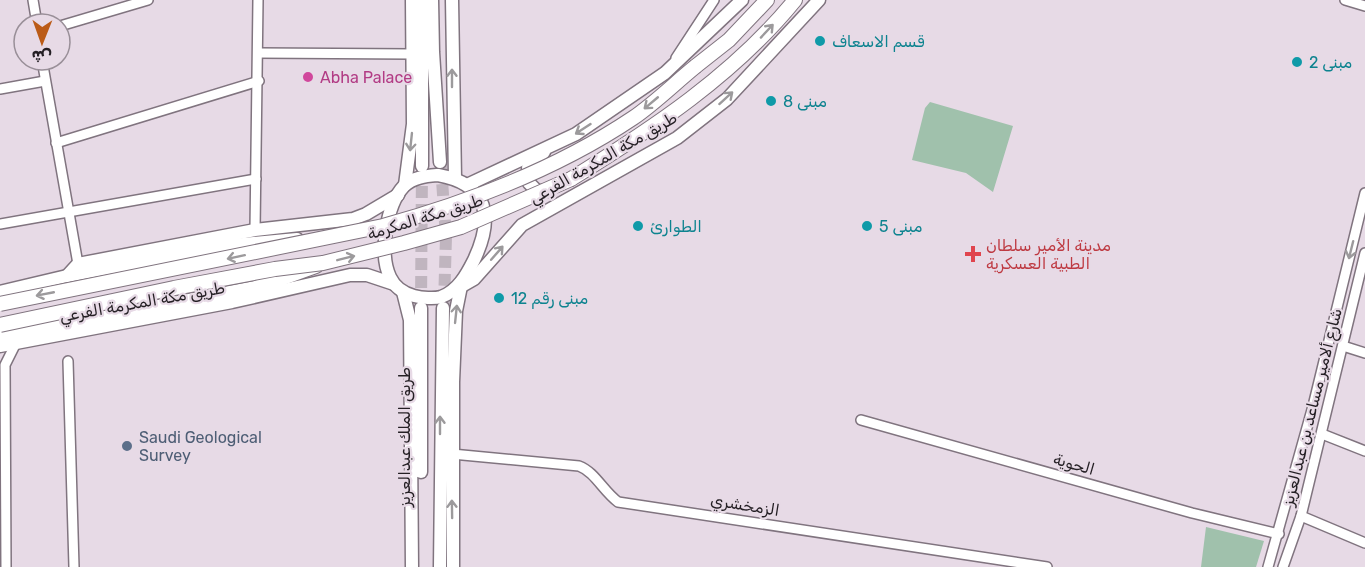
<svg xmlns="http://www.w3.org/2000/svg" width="1365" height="567" font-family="Rubik,'Noto Sans Arabic',sans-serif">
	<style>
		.green { fill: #a0c1ac }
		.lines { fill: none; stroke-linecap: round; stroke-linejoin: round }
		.major-tunnel { stroke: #c0b5bf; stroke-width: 12; stroke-dasharray: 12 6; stroke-linecap: butt }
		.minor-casing { stroke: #80747f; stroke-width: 12 }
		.major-casing { stroke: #80747f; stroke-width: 15 }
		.highway-casing { stroke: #80747f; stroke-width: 16 }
		.minor { stroke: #fff; stroke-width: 9 }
		.major { stroke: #fff; stroke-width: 12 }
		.highway { stroke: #fff; stroke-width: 14 }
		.highway-bridge-casing { stroke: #80747f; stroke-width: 16; stroke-linecap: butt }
		.highway-bridge { stroke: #fff; stroke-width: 14 }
		.oneway { stroke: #9c9a9c }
		.culture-dot { fill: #0f9aa8; stroke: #e7dae6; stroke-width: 2 }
		.hotel-dot { fill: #d1479c; stroke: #e7dae6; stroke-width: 2 }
		.health-dot { fill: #e0444e; stroke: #e7dae6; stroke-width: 2 }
		.service-dot { fill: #5c6f8a; stroke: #e7dae6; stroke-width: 2 }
		.labels { text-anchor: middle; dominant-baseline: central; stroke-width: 4.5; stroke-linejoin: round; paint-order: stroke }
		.culture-label { font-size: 16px; fill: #0d838f; stroke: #e7dae6; text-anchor: start }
		.hotel-label { font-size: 16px; fill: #b23c85; stroke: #e7dae6; text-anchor: start }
		.street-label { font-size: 16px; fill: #241f24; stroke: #e7dae6 }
		.health-label { font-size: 16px; fill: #be3a42; stroke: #e7dae6; text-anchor: start }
		.service-label { font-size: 16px; fill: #4e5e75; stroke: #e7dae6; text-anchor: start }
	</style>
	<rect width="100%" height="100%" fill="#e7dae6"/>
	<g class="green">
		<polygon points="930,102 1013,126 993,192 966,173 912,160 925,108"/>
		<polygon points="1206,527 1264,541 1256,567 1201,567"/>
	</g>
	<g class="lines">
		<g class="major-tunnel">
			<polyline points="441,166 446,237 444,304"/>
			<polyline points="421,306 422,167"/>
		</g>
		<g class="minor-casing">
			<g id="minor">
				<polyline points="33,0 37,24"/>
				<polyline points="1345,0 1365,6"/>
				<polyline points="60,26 148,0"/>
				<polyline points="258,53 412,54"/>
				<polyline points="676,58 714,0"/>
				<polyline points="42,60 78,264"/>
				<polyline points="0,89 45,81"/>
				<polyline points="56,143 259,81"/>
				<polyline points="0,224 256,179"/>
				<polyline points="255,230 258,0"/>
				<polyline points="1343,346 1365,353"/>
				<polyline points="68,361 74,567"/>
				<polyline points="861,420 1192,513 1279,534"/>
				<polyline points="1322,434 1365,451"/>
				<path d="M452,454L579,466C595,472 603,491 618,502L1047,567"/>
				<polyline points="1301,516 1365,543"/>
				<polyline points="6,567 5,365 16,343"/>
				<polyline points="1268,567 1313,406 1365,193"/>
				<polyline points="1283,567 1301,516 1365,253"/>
			</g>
		</g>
		<g class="major-casing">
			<g id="major">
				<polyline points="422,0 422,166"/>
				<polyline points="432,0 433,52 440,162"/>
				<polyline points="452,0 455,178"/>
				<polyline points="544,152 528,168 529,183 537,191 548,191"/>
				<path d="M438,175C489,184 494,218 474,260C467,274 458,291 441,297C434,299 422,298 414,296C403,293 395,288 390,277C379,254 386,205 404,186C413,177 427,176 438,175Z"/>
				<polyline points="405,185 413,124 412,0"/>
				<polyline points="467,185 576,134 665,73 742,0"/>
				<polyline points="67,276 78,264 255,230 353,219 366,214 398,195"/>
				<polyline points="453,291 474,279 522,225 677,138 727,99 819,0"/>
				<polyline points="0,292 67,276 223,246 297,239"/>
				<polyline points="403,292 410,320 412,567"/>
				<polyline points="0,346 232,302 350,275 367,275 394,284"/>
				<polyline points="421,472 421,308"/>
				<polyline points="440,567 443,308"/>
				<polyline points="453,567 453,382 456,311 462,281"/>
			</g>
		</g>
		<g class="highway-casing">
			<g id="highway">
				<polyline points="696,66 729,40 767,0"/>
				<path d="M571,179C652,129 734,75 795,0"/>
				<polyline points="0,338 255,288 316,266"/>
			</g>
		</g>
		<use href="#minor" class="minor"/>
		<use href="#major" class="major"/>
		<use href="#highway" class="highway"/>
		<g class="highway-bridge-casing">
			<g id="highway-bridge">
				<path d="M0,304L383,226C470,202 557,169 633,118C655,103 675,83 696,66"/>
				<polyline points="0,325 174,288 275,269 323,263 404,243 461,227 571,179"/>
			</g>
		</g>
		<use href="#highway-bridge" class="highway-bridge"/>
	</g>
	<defs><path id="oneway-shaft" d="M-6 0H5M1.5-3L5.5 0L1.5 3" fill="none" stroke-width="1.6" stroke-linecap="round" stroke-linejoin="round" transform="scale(1.5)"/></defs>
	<g class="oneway">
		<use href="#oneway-shaft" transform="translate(767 31) rotate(-47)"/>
		<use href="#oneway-shaft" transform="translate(452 78) rotate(-90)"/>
		<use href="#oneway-shaft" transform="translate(726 98) rotate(-42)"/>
		<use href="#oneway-shaft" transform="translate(651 103) rotate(140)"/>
		<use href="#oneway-shaft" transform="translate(583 129) rotate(147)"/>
		<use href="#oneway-shaft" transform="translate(411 142) rotate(96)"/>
		<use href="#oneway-shaft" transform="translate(1351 250) rotate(104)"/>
		<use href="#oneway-shaft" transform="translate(497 253) rotate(-49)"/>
		<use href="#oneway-shaft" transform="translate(236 257) rotate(168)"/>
		<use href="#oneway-shaft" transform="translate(346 258) rotate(-14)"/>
		<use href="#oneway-shaft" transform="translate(45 294) rotate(169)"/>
		<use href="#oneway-shaft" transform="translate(456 314) rotate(-84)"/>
		<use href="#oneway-shaft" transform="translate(440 425) rotate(-90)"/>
		<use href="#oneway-shaft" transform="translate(452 509) rotate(-91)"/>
	</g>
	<g class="culture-dot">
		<circle cx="820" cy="41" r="6"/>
		<circle cx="1297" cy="62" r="6"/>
		<circle cx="771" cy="101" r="6"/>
		<circle cx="638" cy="226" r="6"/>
		<circle cx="867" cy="226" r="6"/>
		<circle cx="499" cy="298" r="6"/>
	</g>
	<circle class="hotel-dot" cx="308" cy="77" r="6"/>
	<path class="health-dot" d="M970 245h6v6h6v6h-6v6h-6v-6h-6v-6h6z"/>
	<circle class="service-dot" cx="127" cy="446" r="6"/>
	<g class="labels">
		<g class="culture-label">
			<text x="832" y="41">قسم الاسعاف</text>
			<text x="1309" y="62">مبنى 2</text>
			<text x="783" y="101">مبنى 8</text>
			<text x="650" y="226">الطوارئ</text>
			<text x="879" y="226">مبنى 5</text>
			<text x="511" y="298">مبنى رقم 12</text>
		</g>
		<g class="hotel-label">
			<text x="320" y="77">Abha Palace</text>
		</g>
		<g class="street-label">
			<text transform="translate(603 158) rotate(-30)">طريق مكة المكرمة الفرعي</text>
			<text transform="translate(425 217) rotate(-17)">طريق مكة المكرمة</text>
			<text transform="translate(142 302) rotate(-10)">طريق مكة المكرمة الفرعي</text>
			<text transform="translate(1312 407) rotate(-76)">شارع ألامير مساعد بن عبدالعزيز</text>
			<text transform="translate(404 437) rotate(-90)">طريق الملك عبدالعزيز</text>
			<text transform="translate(1074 464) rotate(16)">الحوية</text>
			<text transform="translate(745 505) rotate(9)">الزمخشري</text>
		</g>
		<g class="health-label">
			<text x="986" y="245">مدينة الأمير سلطان<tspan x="986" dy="18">الطبية العسكرية</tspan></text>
		</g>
		<g class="service-label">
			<text x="139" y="437">Saudi Geological<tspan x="139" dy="18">Survey</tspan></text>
		</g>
	</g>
	<g transform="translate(42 42) rotate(181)"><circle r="28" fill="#e7dae6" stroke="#998f98" stroke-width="1.5"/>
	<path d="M0-4.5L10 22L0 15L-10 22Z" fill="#bb5b17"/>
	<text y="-9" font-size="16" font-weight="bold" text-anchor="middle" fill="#241f24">ش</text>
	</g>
</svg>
